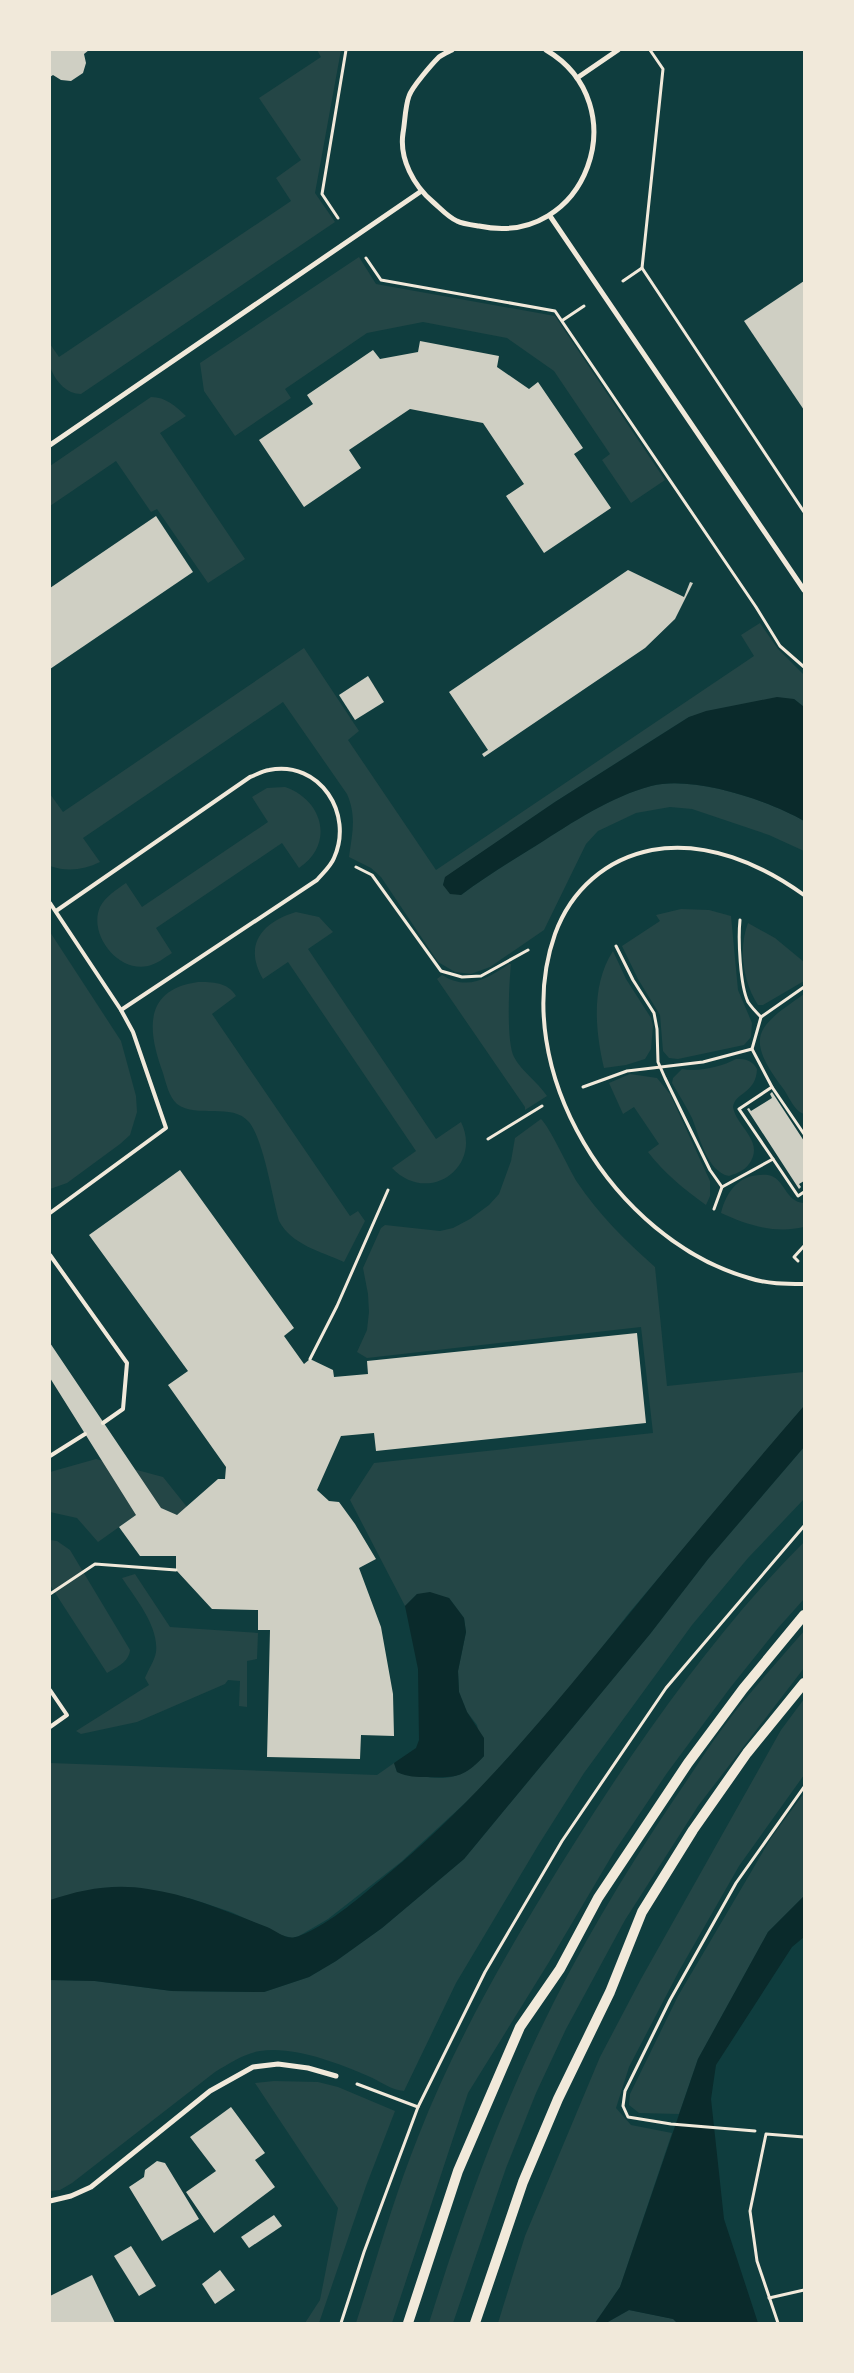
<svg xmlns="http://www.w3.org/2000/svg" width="854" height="2373" font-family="'DM Sans',sans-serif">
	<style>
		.green { fill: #244646 }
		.water { fill: #0a2a2b }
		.building { fill: #cfcfc3 }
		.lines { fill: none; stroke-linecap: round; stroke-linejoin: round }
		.path { stroke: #f1e9da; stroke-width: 3 }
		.service { stroke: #f1e9da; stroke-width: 4 }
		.minor { stroke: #f1e9da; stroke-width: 5 }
		.secondary { stroke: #f1e9da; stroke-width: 10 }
	</style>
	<rect width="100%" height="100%" fill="#0f3d3e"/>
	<g class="green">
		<path d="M317,50H341L315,193L335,222L81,394C67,394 56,382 51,369C48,362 50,351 50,344L59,357L291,201L276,178L301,160L259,98L321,57Z"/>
		<polygon points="359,257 376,284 555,316 665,480 631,503 602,460 610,454 554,371 507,338 423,322 367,333 285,389 291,398 235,436 204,391 200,363"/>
		<path d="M151,397C166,397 175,406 186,416L160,433L245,559L208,583L157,509L151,512L116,461L50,506V466Z"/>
		<path d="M760,623L778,649L804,675V707L794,699L689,717L555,802L446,877L443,885L461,895C485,877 511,861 537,845C573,822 610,797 651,786C692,775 768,800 804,821V851L769,835L692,809L670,807L636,813L598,831L586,844L544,930L490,967L471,974L455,972L438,962L381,877L371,868L349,857C352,834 357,817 347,794L283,702L83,838L100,862C84,870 67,872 50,866V794L63,812L304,648L359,731L348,740L436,870L754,656L741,635Z"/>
		<path d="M285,787C323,800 335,844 299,868L282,843L156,928L172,953C164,958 157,964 148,966C118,973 88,934 100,907C106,896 116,890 126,883L142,907L268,822L252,797L267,788Z"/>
		<polygon points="681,909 709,910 731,916 738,990 752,1023 751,1037 744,1045 678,1059 669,1058 663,1051 660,1015 638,979 622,946 660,921 656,915"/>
		<path d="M296,912L319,917L333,932L308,949L436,1139L461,1122C483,1167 428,1206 392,1168L416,1151L288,962L263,979C243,945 262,922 296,912Z"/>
		<path d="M748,923L775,938L804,962V981L763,1005H758C743,982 738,949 748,923Z"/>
		<polygon points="50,932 121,1041 136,1096 137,1112 130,1135 120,1144 67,1183 50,1189"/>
		<path d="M613,951L626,979L651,1018L653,1026L651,1049L645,1059L626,1065L604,1068C595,1030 591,985 613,951Z"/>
		<path d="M509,964H511C509,984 506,1041 514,1057C521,1071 538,1082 547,1096L525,1110V1107L437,979L442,975C467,991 487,979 509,964Z"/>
		<path d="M198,982C212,982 228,982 236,996L212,1014L350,1216L358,1211L365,1221L344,1262C320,1251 292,1245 279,1221C272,1196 264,1141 249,1122C232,1102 197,1119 177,1104C169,1097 166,1083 163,1073C148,1032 142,990 198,982Z"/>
		<path d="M804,994V1114C794,1111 789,1096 782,1087C744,1036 757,1027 804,994Z"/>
		<path d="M736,1059C746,1059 752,1060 757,1069C756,1094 735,1092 733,1107C736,1126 763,1140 751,1161C746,1170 738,1173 729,1176C707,1172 699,1135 692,1118C686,1106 679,1095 672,1083L673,1078L682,1069C699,1072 721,1067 736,1059Z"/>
		<path d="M630,1074L657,1078L670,1094L710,1181V1196L706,1205C685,1190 664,1173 648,1152L659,1144L634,1107L623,1114L609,1083Z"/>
		<path d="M541,1119C549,1126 569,1169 577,1182C599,1215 626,1241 655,1267L667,1386L804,1372V1406L629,1613L563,1697L477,1792L401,1862L328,1919L299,1936L292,1938L281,1935L231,1912L189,1898L50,1900V1763L377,1775L394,1763L397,1772C435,1778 455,1787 484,1756L477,1725L467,1712L459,1692L458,1671L466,1632L464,1618L449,1598L417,1594L405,1606L350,1500L374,1463L653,1433L641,1327L367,1358L357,1352L367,1330L369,1312L368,1294L363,1268L381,1228L385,1225L440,1231L453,1228L470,1219L489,1205L499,1194L511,1161L515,1138Z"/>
		<path d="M768,1175C785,1178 785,1202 804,1203V1227C775,1234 747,1225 721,1213C727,1189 741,1173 768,1175Z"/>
		<path d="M804,1447V1499L748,1558L692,1625L584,1773L539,1844L456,1983L404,2091C391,2090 380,2081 368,2076C337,2063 295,2046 260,2051C243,2054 229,2064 215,2072L72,2183L60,2190L50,2191V1980L95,1981L172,1991L264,1992L309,1977L336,1961L382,1928L464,1859L650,1634L708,1559Z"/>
		<polygon points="96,1459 163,1477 187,1507 177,1515 136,1515 98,1542 77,1518 50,1512 50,1472"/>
		<path d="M50,1540L57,1541L70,1550L130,1650C129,1662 117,1667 107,1673L50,1585Z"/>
		<path d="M804,1542V1599L778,1628L730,1688L667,1773L614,1852L549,1962L468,2093L392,2323H356C376,2261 394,2197 418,2137C455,2042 507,1952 560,1866C631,1752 709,1638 804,1542Z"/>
		<path d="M135,1574L170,1627L258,1633L257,1659L247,1661V1707L239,1706L240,1681L228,1680L225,1684L137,1722L81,1734L76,1731L149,1685L145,1678C148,1670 155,1660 156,1652C159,1626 135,1598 122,1578Z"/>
		<path d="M804,1631V1668L698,1806L625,1920L566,2029L536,2093L506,2168L453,2323H429C454,2244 480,2166 513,2090C556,1988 613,1890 675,1798C697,1766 717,1733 742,1703C762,1679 783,1655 804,1631Z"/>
		<polygon points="804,1699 804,1775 739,1866 679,1971 629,2067 616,2108 631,2125 672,2133 620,2287 595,2323 498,2323 525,2236 600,2057 641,1979 781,1730"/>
		<polygon points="804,1793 804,1896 768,1932 698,2059 679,2114 639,2113 629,2105 630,2094 678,1996 771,1838"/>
		<polygon points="274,2081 318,2082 338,2087 395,2111 366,2186 319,2323 305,2323 320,2300 338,2208 255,2083"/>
		<polygon points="629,2310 674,2319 677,2323 606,2323"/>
	</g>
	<g class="water">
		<path d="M777,697L794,699L804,707V821C768,800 692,775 651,786C610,797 573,822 537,845C511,861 485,877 461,895L450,894L443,885L445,877L555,802L689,717L706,711Z"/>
		<path d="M804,1406V1447L708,1559L650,1634L464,1859L382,1928L336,1961L309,1977L264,1992L172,1991L95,1981L50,1980V1900C82,1889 115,1883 148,1889C190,1895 228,1912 267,1927C278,1932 287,1941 299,1936C332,1923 362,1895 389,1873C482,1796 554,1705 630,1613C687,1543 745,1474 804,1406Z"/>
		<path d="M430,1592L449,1598L464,1618L466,1632L458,1671L459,1692L467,1712L484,1738V1756C465,1777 456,1778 428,1777C416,1777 408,1777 397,1772L394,1763L416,1748L419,1740L418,1669L405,1606L417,1594Z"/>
		<polygon points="804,1896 804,1937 792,1947 716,2065 711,2099 724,2219 758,2323 677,2323 673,2319 629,2310 606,2323 595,2323 620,2287 698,2059 768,1932"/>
	</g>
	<g class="building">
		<polygon points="50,50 89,50 84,54 86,63 83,73 71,81 61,80 53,75 50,77"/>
		<polygon points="804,281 804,410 744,321"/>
		<polygon points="420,341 499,356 497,367 529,389 538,382 583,448 574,454 611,508 544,553 506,496 524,484 483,423 410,409 349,450 361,468 304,507 259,440 313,404 307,395 373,350 380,359 418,352"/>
		<polygon points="156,516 193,572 50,669 50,588"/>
		<polygon points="628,570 684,597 690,582 693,583 675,619 645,648 484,757 482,754 488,750 449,692"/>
		<polygon points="368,676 384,702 355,720 339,695"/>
		<polygon points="772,1092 804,1141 804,1181 799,1184 801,1187 799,1189 747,1109 749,1108 751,1111 772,1098 770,1094"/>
		<polygon points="180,1170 294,1328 284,1336 304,1364 310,1359 333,1370 334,1377 368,1374 367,1361 637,1333 646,1423 376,1451 374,1433 341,1436 317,1490 329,1501 339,1502 355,1524 376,1559 359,1568 381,1627 393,1694 394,1736 361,1735 360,1759 267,1757 270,1630 258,1630 258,1610 212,1609 176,1570 176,1556 140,1556 119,1527 136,1515 50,1378 50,1343 161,1508 177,1515 218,1479 225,1479 226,1467 168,1385 188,1371 89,1235"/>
		<polygon points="231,2107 265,2153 255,2160 275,2187 214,2233 186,2192 216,2171 190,2137"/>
		<polygon points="157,2161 165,2163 199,2219 162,2241 129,2187 144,2177 145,2170"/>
		<polygon points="274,2215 282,2226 249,2248 241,2237"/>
		<polygon points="131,2246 156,2286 139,2296 114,2256"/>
		<polygon points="220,2270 235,2290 215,2304 202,2284"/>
		<polygon points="92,2275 115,2323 50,2323 50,2296"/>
	</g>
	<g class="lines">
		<g class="path">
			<polyline points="338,218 322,194 346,50"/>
			<polyline points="366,258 381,280 555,311 756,607 780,646 804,667"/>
			<polyline points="642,268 804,512"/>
			<polyline points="623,281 642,268 663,69 650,50"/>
			<polyline points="563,320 584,306"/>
			<polyline points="356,867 372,875 441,971 462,977 481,976 528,950"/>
			<path d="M740,920C738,939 740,985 748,1002C752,1008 756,1012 761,1017"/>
			<polyline points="616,946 633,980 654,1013 657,1029 658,1062 665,1078 710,1170 722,1187 714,1209"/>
			<polyline points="804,987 761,1017 752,1049 772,1087 804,1134"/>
			<polyline points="583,1087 627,1071 703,1062 752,1049"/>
			<polyline points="772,1087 739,1109 773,1159"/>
			<polyline points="488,1139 542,1106"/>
			<polyline points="722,1187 773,1159 798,1196 804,1192"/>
			<polyline points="798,1261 794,1257 804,1246"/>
			<polyline points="310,1359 337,1306 388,1190"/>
			<polyline points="50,1594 95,1564 176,1570"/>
			<polyline points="357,2084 418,2107"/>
			<polyline points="755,2131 671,2124 628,2117 623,2106 625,2091 670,2000 736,1883 804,1787"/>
			<polyline points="769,2298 804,2290"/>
			<polyline points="341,2323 364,2252 418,2107 485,1972 562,1841 666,1688 804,1526"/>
			<polyline points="778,2323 757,2261 750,2211 766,2134 804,2137"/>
		</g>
		<g class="service">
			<path d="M804,895C761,864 706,840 652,850C606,859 571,890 555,934C507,1070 615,1240 749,1278C767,1284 786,1284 804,1284"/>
			<polyline points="50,903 121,1010 133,1032 166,1128 50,1213"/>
			<path d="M56,911L250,777C256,775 262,771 269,770C320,760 354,814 334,858C331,866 323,873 317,880L121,1010"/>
			<polyline points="50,1255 127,1363 123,1409 103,1423"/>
			<polyline points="50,1456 85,1434"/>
			<polyline points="50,1690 67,1715 50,1727"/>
		</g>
		<g class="minor">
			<path d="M452,50C448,52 443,54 439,57C432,64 412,87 409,96C405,107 405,122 403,133C399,159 414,186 433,202C440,208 449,218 457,221C463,224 472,225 479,226C587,249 638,104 546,50"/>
			<polyline points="577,78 618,50"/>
			<polyline points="550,216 804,590"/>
			<polyline points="50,445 420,192"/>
			<polyline points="50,2201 71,2196 91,2187 210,2091 253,2067 278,2064 308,2068 336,2076"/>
		</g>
		<g class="secondary">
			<polyline points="408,2323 458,2171 520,2027 560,1969 598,1898 688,1763 743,1689 804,1615"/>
			<polyline points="475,2323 523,2182 558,2099 610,1992 642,1912 693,1830 747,1753 804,1683"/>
		</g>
	</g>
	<rect width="854" height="2373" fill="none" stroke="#f1e9da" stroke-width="102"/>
</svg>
